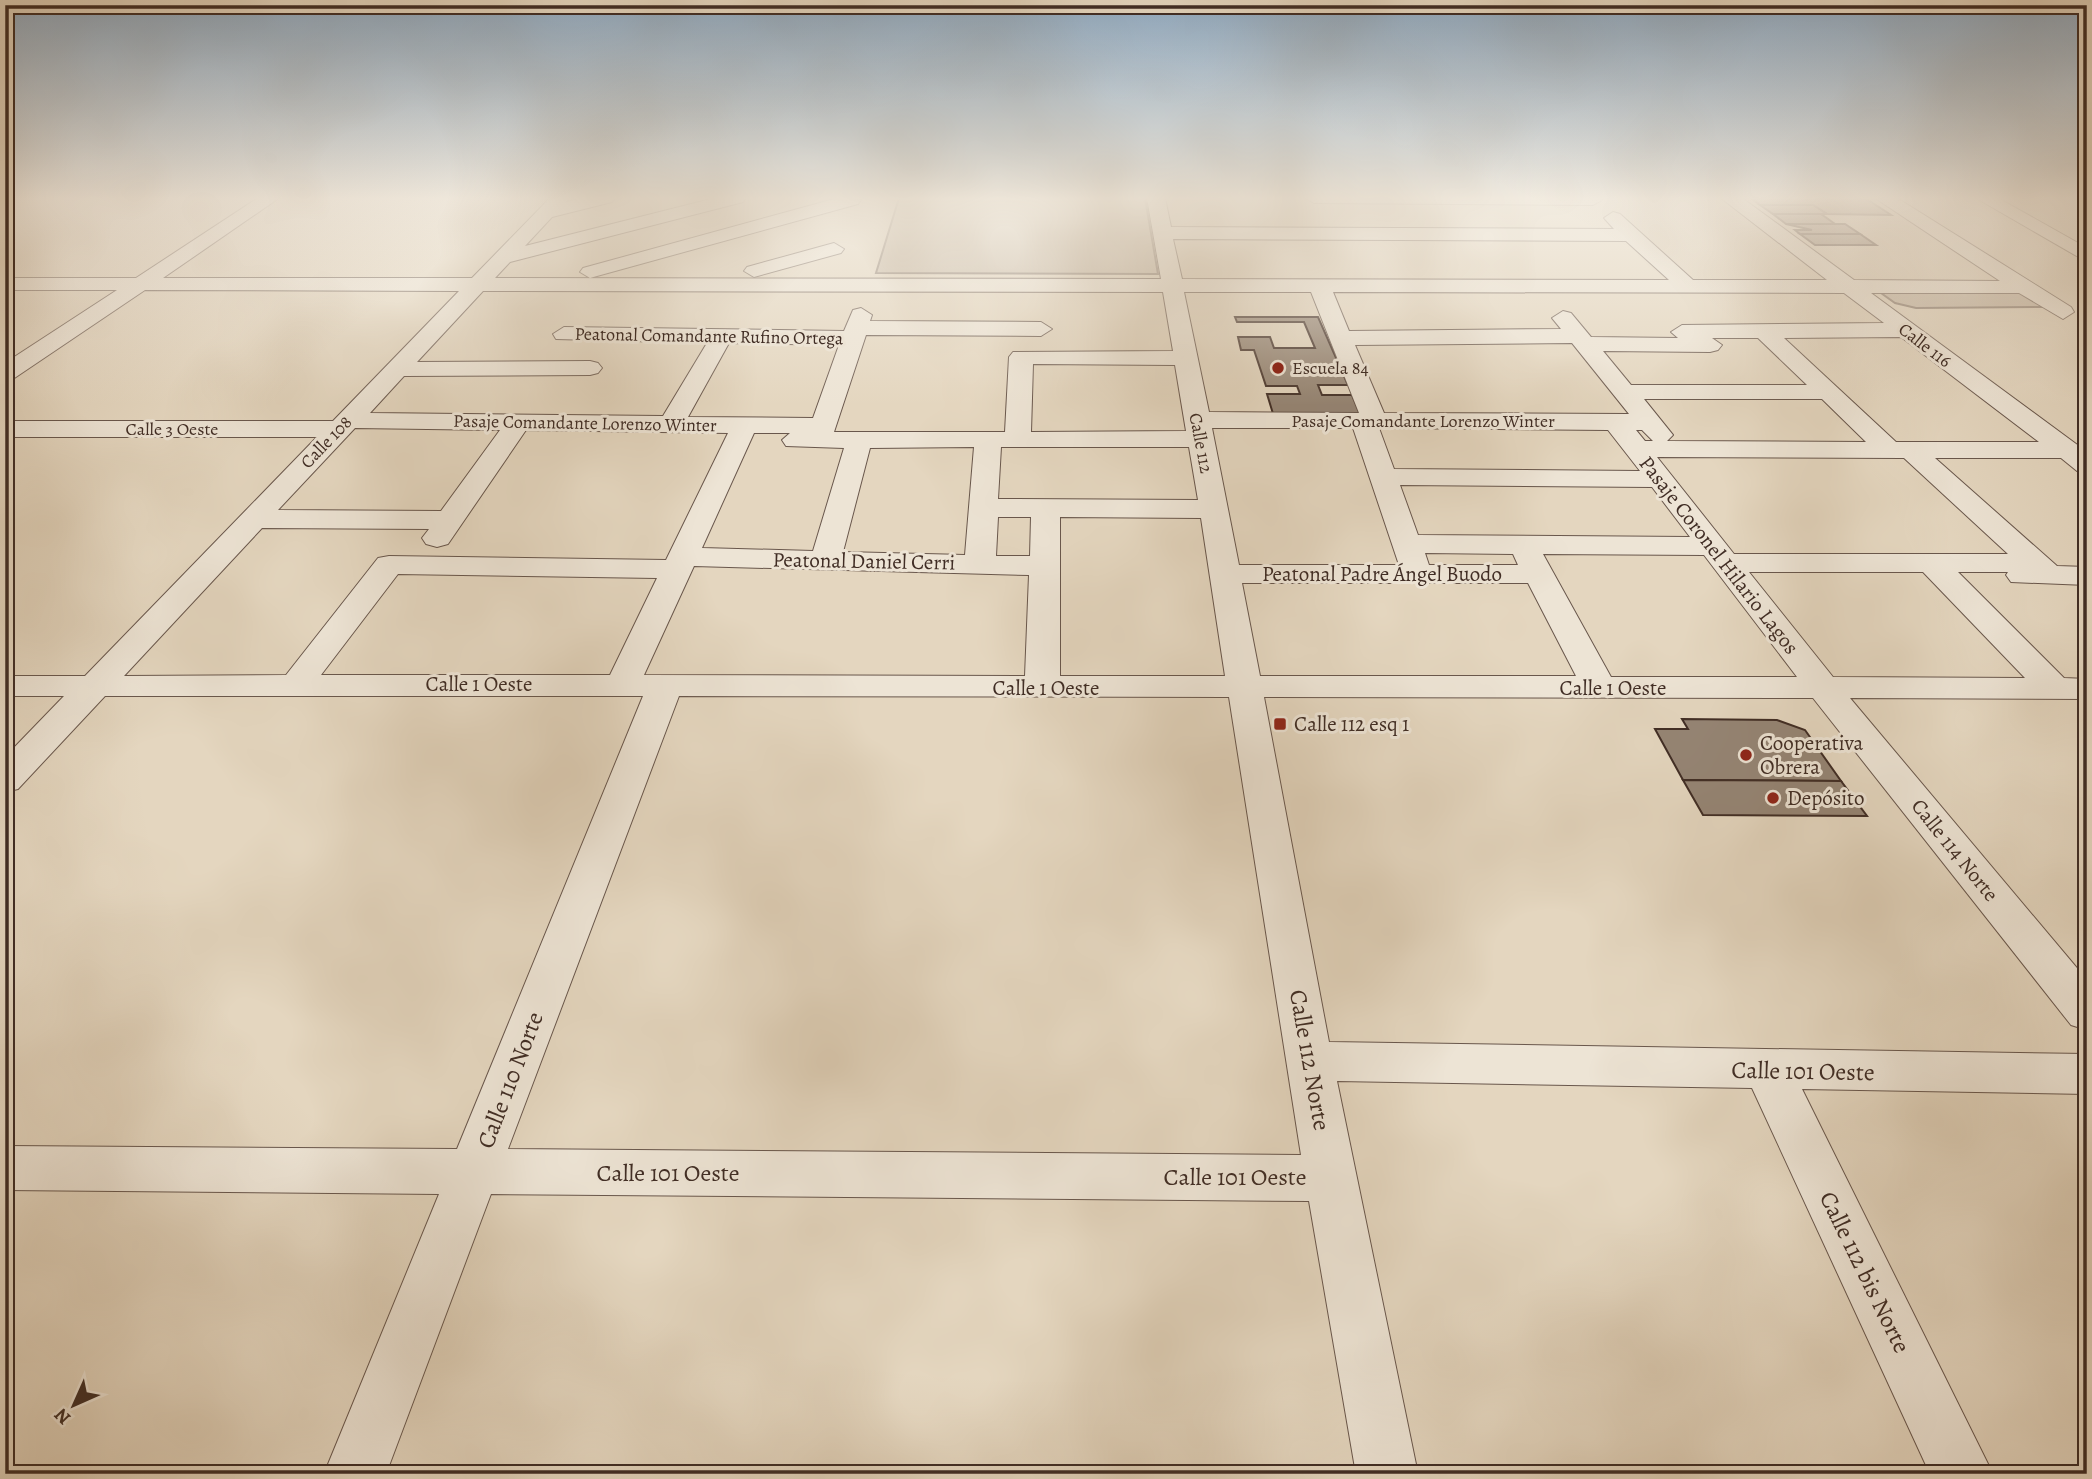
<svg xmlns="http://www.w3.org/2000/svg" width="2092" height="1479" font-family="Alegreya,serif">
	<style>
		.green { fill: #c8b9a5; stroke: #847365; stroke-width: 2 }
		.building { fill: #958575; stroke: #402d25; stroke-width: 2 }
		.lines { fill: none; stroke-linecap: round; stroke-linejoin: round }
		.street-casing { stroke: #69574c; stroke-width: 2 }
		.street { fill: #ede4d5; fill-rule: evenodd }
		.poi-dot { fill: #8f2418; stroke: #ede4d5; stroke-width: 2.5 }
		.labels { text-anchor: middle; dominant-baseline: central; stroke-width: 6; stroke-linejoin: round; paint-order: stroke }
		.far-street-label { font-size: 18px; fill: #402d25; stroke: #ede4d5 }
		.far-poi-label { font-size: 18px; fill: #402d25; stroke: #ede4d5; text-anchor: start }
		.street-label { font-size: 21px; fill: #402d25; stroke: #ede4d5 }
		.poi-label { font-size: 21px; fill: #402d25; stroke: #ede4d5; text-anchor: start }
		.near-street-label { font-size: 24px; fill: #402d25; stroke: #ede4d5 }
	</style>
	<rect width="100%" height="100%" fill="#e4d6bf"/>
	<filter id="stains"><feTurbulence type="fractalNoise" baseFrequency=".00286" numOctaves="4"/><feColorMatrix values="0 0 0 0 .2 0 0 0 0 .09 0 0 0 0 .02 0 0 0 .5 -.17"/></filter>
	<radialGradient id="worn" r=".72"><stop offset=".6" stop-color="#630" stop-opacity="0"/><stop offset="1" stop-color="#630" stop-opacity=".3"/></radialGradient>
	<g class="green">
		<polygon points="899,198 1145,198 1158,274 876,273"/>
		<polygon points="1881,293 2022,293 2044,307 1916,308 1895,303"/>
	</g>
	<g class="building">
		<polygon points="1751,198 1865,198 1891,215 1827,214 1813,205 1760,205"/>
		<polygon points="1760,205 1813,205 1827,214 1773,214"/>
		<polygon points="1773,214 1821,214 1835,224 1786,224"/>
		<polygon points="1786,224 1845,224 1860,234 1800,234 1795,230 1812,230"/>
		<polygon points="1800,234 1860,234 1876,245 1815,245"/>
		<polygon points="1235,317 1318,317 1348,385 1318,385 1322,395 1352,395 1362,417 1274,417 1267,394 1300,394 1297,386 1266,386 1254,350 1241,350 1238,337 1270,337 1274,348 1315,348 1304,322 1237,322"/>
		<polygon points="1682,719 1777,720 1805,730 1841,781 1683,780 1655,729 1688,729"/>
		<polygon points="1683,780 1841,781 1867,816 1703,815"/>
	</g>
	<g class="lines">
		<g class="street-casing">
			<g id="street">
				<path d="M258,198H279L163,278H472L550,198H569L566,202L583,198H615L612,202L552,217L525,246L715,198H746L743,202L510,262L495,278L1161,279L1147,198H1165L1171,227L1614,229L1604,218L1613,212L1620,214L1693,280H1827L1721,198H1742L1854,280L2000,281L1875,198H1897L2071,307L2074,312L2063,319L2019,293H1871L2087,452V473L2077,471L2061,458H1935L2057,566L2087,567V585L2011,582L2006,575L2008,572H1958L2064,678L2087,679V699L1850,698L2087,980V1030L2071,1025L1813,698L1264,697L1329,1042L2087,1054V1094L1802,1089L1993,1474H1930L1752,1088L1337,1081L1418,1474H1356L1309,1201L491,1194L386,1474H324L439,1194L5,1190V1146L457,1149L643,696H105L18,789L5,792V757L64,696H5V676H85L317,437H5V421H333L459,291L145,290L13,379L5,381V363L117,290H5V278H136ZM1173,239L1626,241L1669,280L1182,279ZM483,291L1163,292L1173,351L1013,352L1009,357L1005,432H834L866,335L1041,336L1052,329L1041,322L870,321L872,315L861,308L853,310L844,331L564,327L553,334L556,339L707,343L663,416L370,413L404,376L590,375L598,373L602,368L598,363L590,361L417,362ZM1184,292H1311L1359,413L1209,412ZM1333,292L1844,293L1884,323L1682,325L1671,332L1678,338L1591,337L1571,313L1563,311L1552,318L1561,329L1349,331ZM1901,337L2039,442H1896L1784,338ZM1712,338H1758L1807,385H1631L1603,351L1710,352L1718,350L1722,345ZM729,343L839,345L813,418L688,417ZM1572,343L1629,414L1384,413L1355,345ZM1033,364L1175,365L1186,431L1031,432ZM1644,399H1822L1866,442L1667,441L1673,435ZM355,428L500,430L441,511L278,510ZM1212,428H1353L1399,565H1239ZM1379,428L1608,430L1640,471L1394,469ZM526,430L728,433L666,560L389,556L378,558L286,675L124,676L262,528L429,529L422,538L426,544L437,547L448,544ZM1636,430H1642L1653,441H1645ZM754,433H790L782,440L786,446L844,448L813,551L702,548ZM974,447L965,555L843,552L870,448ZM1001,447H1189L1198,500L998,499ZM1657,457L1904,458L2008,554H1734ZM1400,485L1652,487L1690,537L1418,535ZM998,517H1031L1030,556H996ZM1060,517L1201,518L1225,676H1060ZM1425,553L1513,554L1518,565H1429ZM1543,554L1704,555L1797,677H1611ZM694,566L1029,575L1025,676L644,675ZM1749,572H1923L2025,678L1833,677ZM398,574L657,578L610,675H321ZM1242,583H1528L1576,676H1260ZM679,696L1229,697L1301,1155L508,1149Z"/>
				<polygon points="838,198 861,200 858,204 597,276 590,278 580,272 583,268"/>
				<polygon points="1305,198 1601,198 1602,200 1593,205 1314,203"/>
				<polygon points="1976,198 1998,198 2087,248 2087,262"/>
				<polygon points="834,243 844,249 841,253 754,277 744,271 747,267"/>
			</g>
		</g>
		<use href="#street" class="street"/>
	</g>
	<linearGradient id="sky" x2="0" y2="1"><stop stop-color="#90abc3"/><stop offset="0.49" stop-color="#f3ede2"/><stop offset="1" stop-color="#f3ede2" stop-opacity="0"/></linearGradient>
	<rect width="2092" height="405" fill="url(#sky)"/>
	<g class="poi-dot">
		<circle cx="1278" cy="368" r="7"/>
		<rect x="1273" y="717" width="14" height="14" rx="3.5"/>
		<circle cx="1746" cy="755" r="7"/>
		<circle cx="1773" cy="798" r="7"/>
	</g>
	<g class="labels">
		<g class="far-street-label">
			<text transform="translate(709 336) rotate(1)">Peatonal Comandante Rufino Ortega</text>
			<text transform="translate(1925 345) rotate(37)">Calle 116</text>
			<text x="1423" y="421">Pasaje Comandante Lorenzo Winter</text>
			<text transform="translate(585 423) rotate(1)">Pasaje Comandante Lorenzo Winter</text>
			<text x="172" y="429">Calle 3 Oeste</text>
			<text transform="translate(326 442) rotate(-46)">Calle 108</text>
			<text transform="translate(1201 443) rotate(79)">Calle 112</text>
		</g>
		<g class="far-poi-label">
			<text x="1292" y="368">Escuela 84</text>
		</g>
		<g class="street-label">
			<text transform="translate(1719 555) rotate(52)">Pasaje Coronel Hilario Lagos</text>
			<text transform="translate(864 561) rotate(1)">Peatonal Daniel Cerri</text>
			<text x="1382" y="574">Peatonal Padre Ángel Buodo</text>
			<text x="479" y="684">Calle 1 Oeste</text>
			<text x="1046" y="688">Calle 1 Oeste</text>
			<text x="1613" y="688">Calle 1 Oeste</text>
			<text transform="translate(1955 850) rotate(51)">Calle 114 Norte</text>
		</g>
		<g class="poi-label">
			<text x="1294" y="724">Calle 112 esq 1</text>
			<text x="1760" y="743">Cooperativa<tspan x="1760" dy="24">Obrera</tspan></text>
			<text x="1787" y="798">Depósito</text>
		</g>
		<g class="near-street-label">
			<text transform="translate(1310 1060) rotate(80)">Calle 112 Norte</text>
			<text transform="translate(1803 1071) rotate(1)">Calle 101 Oeste</text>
			<text transform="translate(510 1080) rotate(-69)">Calle 110 Norte</text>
			<text x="668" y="1173">Calle 101 Oeste</text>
			<text x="1235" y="1177">Calle 101 Oeste</text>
			<text transform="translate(1865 1272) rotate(64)">Calle 112 bis Norte</text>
		</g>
	</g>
	<rect width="2092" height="1479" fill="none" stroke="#e4d6bf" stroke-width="28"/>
	<rect x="7" y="7" width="2078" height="1465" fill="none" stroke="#402d25" stroke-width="3.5"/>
	<rect x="14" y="14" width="2064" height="1451" fill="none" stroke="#402d25" stroke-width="2"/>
	<g transform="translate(74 1405) rotate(225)" stroke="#ede4d5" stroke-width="5" paint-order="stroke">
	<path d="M0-5L12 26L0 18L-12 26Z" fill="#402d25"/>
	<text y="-10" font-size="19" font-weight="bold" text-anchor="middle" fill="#402d25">N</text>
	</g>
	<rect width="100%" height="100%" filter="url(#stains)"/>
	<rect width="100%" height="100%" fill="url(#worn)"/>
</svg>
